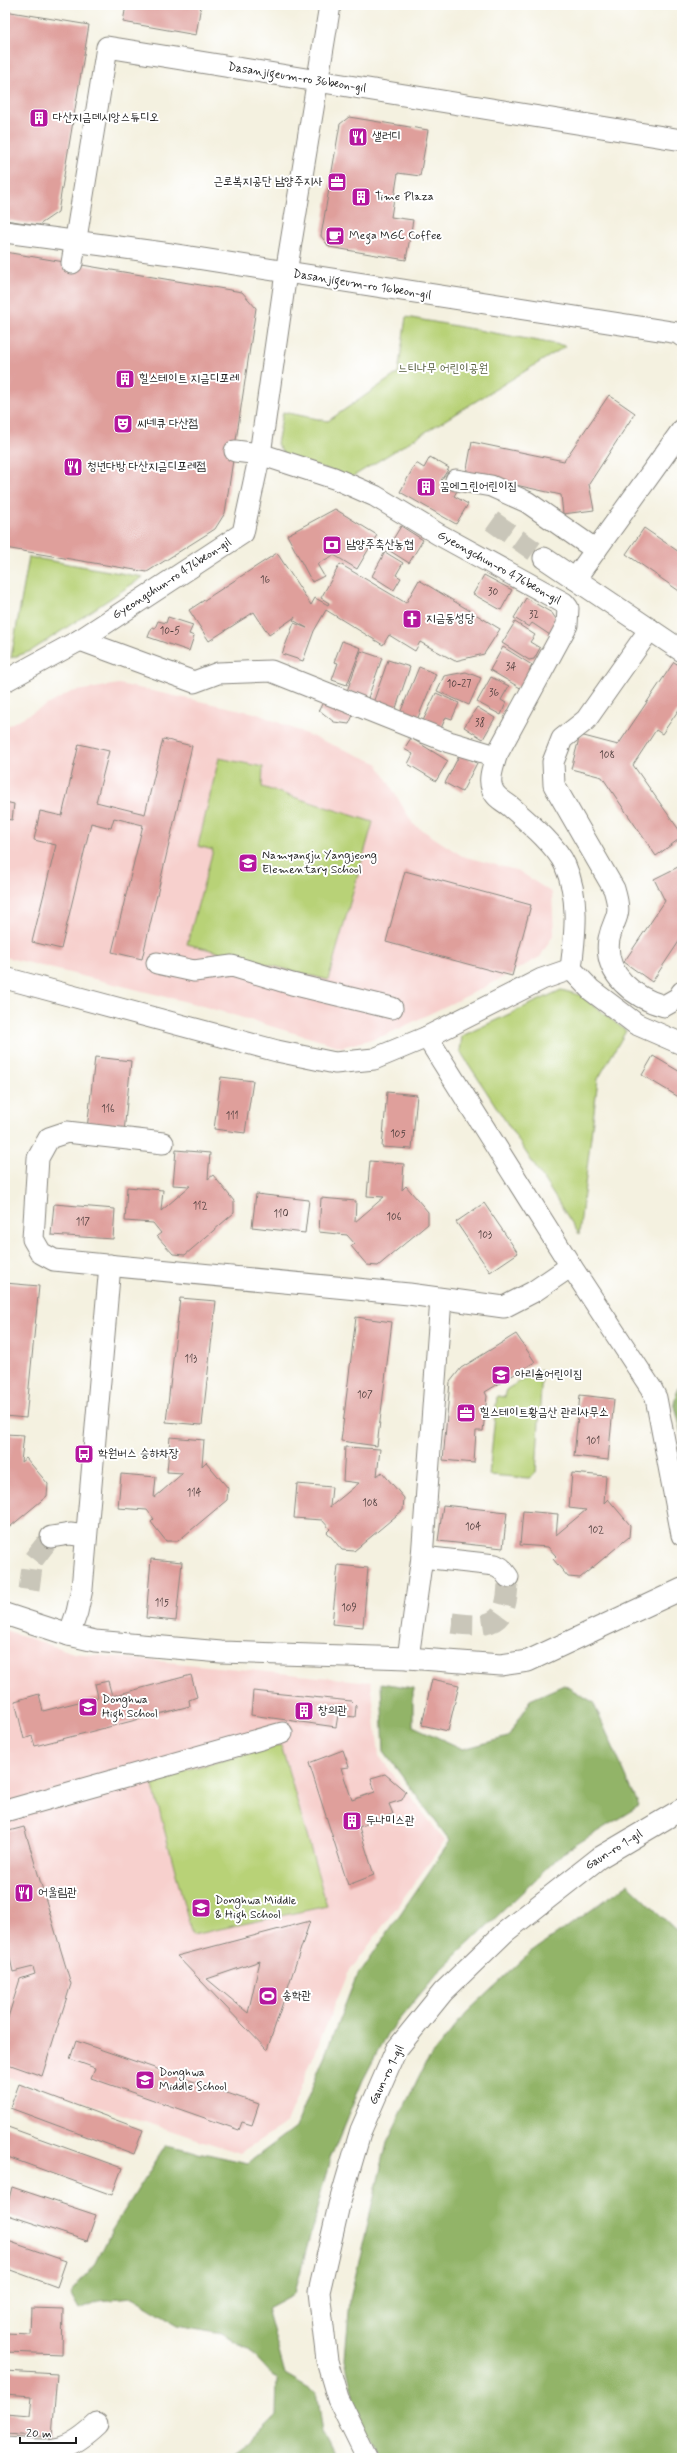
<svg xmlns="http://www.w3.org/2000/svg" width="687" height="2463" font-family="Mynerve,'Poor Story',sans-serif">
	<style>
		.built { fill: #f7d0cd }
		.green { fill: #b8d277; stroke: #6a774a }
		.forest { fill: #92b468; stroke: #576842 }
		.building { fill: #df9f9b; fill-rule: evenodd }
		.lines { fill: none; stroke-linecap: round; stroke-linejoin: round }
		.minor-tunnel { stroke: #c9c6b9; stroke-width: 21; stroke-dasharray: 21 10; stroke-linecap: butt }
		.minor-casing { stroke: #88867e; stroke-width: 23 }
		.minor { stroke: #fff; stroke-width: 21 }
		.labels { text-anchor: middle; dominant-baseline: central; stroke-width: 4; stroke-linejoin: round; paint-order: stroke }
		.number-label { font-size: 10px; fill: #4d3d3c }
		.street-label { font-size: 12px; fill: #1c1c1c; stroke: #fff }
		.poi-label { font-size: 12px; fill: #1c1c1c; stroke: #fff; text-anchor: start }
		.park-label { font-size: 12px; fill: #535c3c; stroke: #fff }
	</style>
	<rect width="100%" height="100%" fill="#fff"/>
	<filter id="ink" filterUnits="userSpaceOnUse"><feTurbulence type="fractalNoise" baseFrequency=".025" numOctaves="2"/><feDisplacementMap in="SourceGraphic" scale="8" xChannelSelector="R" yChannelSelector="G"/><feConvolveMatrix kernelMatrix="1 2 1 2 8 2 1 2 1" color-interpolation-filters="sRGB"/></filter>
	<filter id="wash" filterUnits="userSpaceOnUse"><feTurbulence type="fractalNoise" baseFrequency=".012" numOctaves="4" result="noise"/><feDisplacementMap in="SourceGraphic" scale="16" xChannelSelector="R" yChannelSelector="G"/><feGaussianBlur stdDeviation="0.9" result="paint"/><feColorMatrix in="noise" values="0 0 0 0 0 0 0 0 0 0 0 0 0 0 0 0 0 1.4 0 .05"/><feComposite in="paint" operator="in"/></filter>
	<g filter="url(#wash)">
		<rect width="100%" height="100%" fill="#f4f1e0"/>
		<g class="built">
			<polygon points="119,684 255,713 377,763 413,824 462,856 519,871 552,893 554,934 540,957 483,988 386,1035 342,1047 199,1005 5,957 5,727 71,692"/>
			<polygon points="5,1630 74,1653 371,1682 379,1756 445,1841 347,1975 286,2123 240,2153 8,2077 5,2082"/>
		</g>
		<g class="green">
			<polygon points="406,317 566,346 352,477 285,456 277,444 283,412 328,421 398,373"/>
			<polygon points="29,557 143,577 31,651 11,658"/>
			<polygon points="219,758 263,767 262,787 373,822 328,980 187,944 213,850 198,846"/>
			<polygon points="561,990 580,995 626,1031 598,1079 579,1234 460,1051 462,1036"/>
			<polygon points="539,1370 542,1371 536,1473 529,1478 489,1475 497,1396 505,1397 507,1389"/>
			<polygon points="281,1745 327,1906 192,1935 151,1779"/>
		</g>
		<g class="forest">
			<polygon points="682,1377 682,1435 674,1402"/>
			<polygon points="381,1683 413,1688 413,1726 463,1749 508,1737 530,1700 564,1685 593,1702 639,1806 564,1852 437,1974 387,2034 363,2080 330,2159 295,2293 267,2308 285,2374 316,2392 322,2432 335,2458 229,2458 249,2443 276,2416 277,2380 250,2351 222,2333 177,2325 132,2298 98,2301 79,2309 70,2293 96,2263 112,2230 166,2145 248,2163 296,2127 355,1980 450,1841 384,1752"/>
			<polygon points="628,1884 682,1936 682,2458 386,2458 360,2426 345,2359 350,2299 387,2142 426,2062 466,2013 529,1954"/>
		</g>
		<g id="blocks">
			<g class="building">
				<polygon points="126,5 201,5 196,35 123,22"/>
				<polygon points="5,11 89,25 58,212 39,225 5,220"/>
				<polygon points="349,117 428,130 420,176 398,173 391,217 413,220 406,260 329,247 321,236 340,124"/>
				<polygon points="5,252 242,292 256,308 225,513 215,529 147,572 5,548"/>
				<polygon points="609,395 635,413 589,484 594,510 563,514 561,495 466,474 472,442 564,461"/>
				<polygon points="430,457 449,468 440,482 457,491 454,496 468,504 456,524 400,492 416,463 424,468"/>
				<polygon points="335,509 377,535 357,569 334,555 317,564 324,576 312,582 287,535"/>
				<polygon points="401,526 423,540 409,563 387,549"/>
				<polygon points="644,528 682,554 682,593 626,554"/>
				<polygon points="385,552 403,563 396,575 401,578 394,590 372,576"/>
				<polygon points="277,553 311,605 315,598 328,605 329,603 321,598 340,564 406,603 419,580 500,629 484,654 455,661 420,642 415,651 389,635 383,645 326,610 314,631 303,661 282,654 294,623 307,628 293,620 295,617 269,635 254,612 209,641 189,610"/>
				<polygon points="484,575 512,590 501,610 473,594"/>
				<polygon points="526,598 552,613 558,622 550,635 532,623 529,627 514,618"/>
				<polygon points="168,617 193,625 189,634 194,636 189,651 148,637 152,627 155,628 158,621 166,623"/>
				<polygon points="515,622 535,635 530,642 540,648 534,659 529,660 502,643"/>
				<polygon points="342,641 361,648 347,685 332,680 338,663 334,662"/>
				<polygon points="503,647 532,665 529,671 532,673 522,689 490,670"/>
				<polygon points="361,651 382,658 368,698 347,691"/>
				<polygon points="388,660 410,667 395,711 373,703"/>
				<polygon points="674,662 682,667 682,705 662,734 656,730 633,765 682,834 682,837 656,856 602,777 571,769 580,735 618,745"/>
				<polygon points="419,667 436,674 417,720 400,713"/>
				<polygon points="466,672 481,678 469,705 437,691 444,676"/>
				<polygon points="491,677 509,686 501,700 506,703 501,715 477,702"/>
				<polygon points="436,693 459,703 452,719 446,717 439,733 421,725"/>
				<polygon points="324,700 354,713 349,724 334,722 319,710"/>
				<polygon points="477,707 495,718 483,739 464,727"/>
				<polygon points="411,738 448,761 436,781 408,764 413,754 404,749"/>
				<polygon points="163,739 192,746 142,959 112,952 143,825 114,818 111,828 91,823 61,949 32,942 56,845 34,840 40,811 62,816 79,744 109,751 96,802 145,814"/>
				<polygon points="460,754 477,763 462,792 445,783"/>
				<polygon points="5,802 14,804 12,820 5,819"/>
				<polygon points="680,866 682,937 652,982 624,962 665,901 654,879"/>
				<polygon points="405,871 531,905 512,976 386,942"/>
				<polygon points="653,1056 682,1073 682,1099 642,1075"/>
				<polygon points="95,1057 131,1061 124,1133 87,1129"/>
				<polygon points="221,1077 253,1081 245,1133 214,1129"/>
				<polygon points="387,1092 417,1095 412,1149 382,1147"/>
				<polygon points="176,1150 210,1153 208,1179 213,1175 234,1201 234,1213 185,1255 173,1254 157,1236 161,1233 153,1223 125,1221 127,1187 163,1190 161,1211 190,1186 173,1185"/>
				<polygon points="370,1161 404,1164 402,1190 406,1186 428,1212 428,1224 378,1266 367,1265 351,1246 355,1244 347,1235 319,1232 321,1198 356,1201 355,1222 384,1197 367,1196"/>
				<polygon points="256,1194 309,1200 305,1233 252,1227"/>
				<polygon points="484,1203 518,1253 490,1272 456,1222"/>
				<polygon points="54,1204 115,1209 113,1239 51,1235"/>
				<polygon points="5,1283 39,1286 26,1418 5,1416"/>
				<polygon points="180,1298 216,1301 202,1425 166,1422"/>
				<polygon points="356,1317 392,1322 377,1446 341,1441"/>
				<polygon points="516,1334 535,1362 485,1392 487,1396 483,1431 476,1431 474,1463 443,1460 450,1382 461,1368"/>
				<polygon points="580,1395 614,1399 608,1460 574,1456"/>
				<polygon points="5,1434 24,1435 21,1462 26,1458 48,1484 47,1496 5,1531"/>
				<polygon points="170,1437 204,1440 202,1466 206,1462 228,1488 227,1500 178,1541 166,1541 151,1522 154,1519 147,1510 118,1508 121,1474 156,1477 154,1498 183,1473 167,1472"/>
				<polygon points="345,1447 380,1449 377,1476 382,1472 404,1498 403,1510 354,1551 342,1550 327,1532 330,1529 322,1520 294,1518 297,1484 332,1487 330,1507 359,1483 343,1481"/>
				<polygon points="572,1473 606,1476 604,1503 608,1499 630,1525 629,1537 580,1578 568,1577 553,1559 556,1556 548,1547 520,1545 523,1511 558,1514 556,1535 586,1510 569,1508"/>
				<polygon points="443,1505 507,1512 503,1548 438,1541"/>
				<polygon points="151,1559 182,1562 176,1621 146,1618"/>
				<polygon points="338,1565 368,1568 363,1627 332,1624"/>
				<polygon points="191,1675 197,1697 189,1700 190,1706 35,1746 32,1736 24,1739 15,1701 39,1694 43,1711 98,1697 95,1684 108,1681 112,1696"/>
				<polygon points="432,1679 459,1685 448,1731 422,1725"/>
				<polygon points="253,1691 351,1701 356,1706 355,1717 338,1715 336,1727 251,1715"/>
				<polygon points="343,1750 349,1767 341,1768 352,1800 375,1792 371,1778 385,1774 406,1792 402,1800 389,1804 393,1814 359,1827 374,1875 348,1885 309,1763"/>
				<polygon points="24,1827 71,1984 42,2076 5,2063 5,2027 20,1979 35,1974 33,1967 13,1972 9,1954 5,1955 5,1832"/>
				<path d="M310,1921L267,2050L177,1956ZM260,1961L248,2013L207,1979Z"/>
				<polygon points="76,2041 259,2104 252,2125 242,2122 239,2130 91,2078 95,2068 70,2059"/>
				<polygon points="19,2084 143,2130 134,2154 10,2108"/>
				<polygon points="5,2126 122,2168 112,2195 5,2156"/>
				<polygon points="12,2187 96,2215 87,2241 5,2214"/>
				<polygon points="5,2240 66,2261 57,2287 5,2268"/>
				<polygon points="31,2308 63,2309 62,2354 5,2352 5,2333 30,2334"/>
				<polygon points="5,2371 57,2374 52,2437 5,2434 5,2414 30,2416 32,2396 5,2394"/>
			</g>
		</g>
	</g>
	<g filter="url(#ink)">
		<use href="#blocks" fill-opacity="0" stroke="#88867e" stroke-width="1"/>
		<g class="lines">
			<g class="minor-tunnel">
				<polyline points="492,521 544,558"/>
				<polyline points="29,1590 33,1560 51,1537"/>
				<path d="M452,1623C495,1629 508,1623 508,1577"/>
			</g>
			<g class="minor-casing">
				<g id="minor">
					<polyline points="5,232 171,254 678,333 682,336"/>
					<polyline points="72,263 107,47 682,140"/>
					<polyline points="235,451 260,454 286,273 330,5"/>
					<polyline points="456,480 491,486 527,502 596,550"/>
					<polyline points="544,558 682,651"/>
					<polyline points="575,579 682,430"/>
					<path d="M650,629L586,720L562,739L553,762L554,785L614,889C623,919 614,915 609,939C603,975 635,998 664,1006L678,998L682,992"/>
					<polyline points="80,640 194,682 218,673 271,671 449,742 496,756"/>
					<path d="M5,681L80,640L243,533L260,454L334,478L375,496L438,534L564,603L568,608L567,625L496,756C494,765 488,778 492,788C495,798 504,801 511,807C527,821 557,846 565,865C580,899 575,934 571,969L591,990L636,1024L682,1044"/>
					<polyline points="157,963 194,971 232,966 292,984 392,1008"/>
					<polyline points="5,978 277,1051 335,1063 374,1059 427,1037 542,979 571,969"/>
					<polyline points="427,1037 571,1266 651,1388 656,1398 682,1535"/>
					<polyline points="163,1143 67,1132 49,1138 38,1158 33,1239 41,1253 54,1260 409,1294 504,1307 533,1292 571,1266"/>
					<polyline points="51,1537 70,1534 86,1536"/>
					<polyline points="422,1557 495,1565 501,1568 508,1577"/>
					<polyline points="5,1614 69,1635 95,1641 221,1652 408,1658 501,1665 528,1661 682,1589"/>
					<polyline points="69,1635 77,1612 82,1589 110,1265"/>
					<polyline points="408,1658 422,1557 441,1299"/>
					<polyline points="5,1811 282,1733"/>
					<path d="M5,2448C50,2450 62,2457 97,2424"/>
					<polyline points="367,2458 338,2399 327,2361 319,2292 339,2205 361,2130 396,2050 443,1992 505,1932 599,1858 682,1809"/>
				</g>
			</g>
			<use href="#minor" class="minor"/>
		</g>
	</g>
	<defs>
		<g id="building-square" transform="scale(1)"><rect x="-9" y="-9" width="18" height="18" rx="4" fill="#b5179e" stroke="#fff"/><path d="M-4-6H4V6H1V3H-1V6H-4ZM-2.5-4.3h1.7v1.8h-1.7ZM.8-4.3h1.7v1.8H.8ZM-2.5-1h1.7V.8h-1.7ZM.8-1h1.7V.8H.8Z" fill="#fff"/></g>
		<g id="restaurant-square" transform="scale(1)"><rect x="-9" y="-9" width="18" height="18" rx="4" fill="#b5179e" stroke="#fff"/><path d="M-5-6h1v4h1v-4h1v4h1v-4h1v5L-1.5 .5V6h-2V.5L-5-1ZM5-6V6H3V1.5H1.5Q1.5-4 5-6Z" fill="#fff"/></g>
		<g id="office-square" transform="scale(1)"><rect x="-9" y="-9" width="18" height="18" rx="4" fill="#b5179e" stroke="#fff"/><path d="M-6-3h4V-5.5h4V-3h4V5H-6ZM-1-4.5V-3h2v-1.5ZM-6 0V1H6V0Z" fill="#fff"/></g>
		<g id="cafe-square" transform="scale(1)"><rect x="-9" y="-9" width="18" height="18" rx="4" fill="#b5179e" stroke="#fff"/><path d="M-5.5-4.5H6V0H3Q3 3.5 0 3.5H-2.5Q-5.5 3.5-5.5 0ZM3-3.2v2h1.7v-2ZM-6 4.5H4V6H-6Z" fill="#fff"/></g>
		<g id="theatre-square" transform="scale(1)"><rect x="-9" y="-9" width="18" height="18" rx="4" fill="#b5179e" stroke="#fff"/><path d="M-5-5.5Q0-4 5-5.5V0Q5 5 0 6Q-5 5-5 0ZM-3.3-2.5H-1v1.5H-3.3ZM1-2.5H3.3v1.5H1ZM-2.8 1Q0 5.5 2.8 1Z" fill="#fff"/></g>
		<g id="bank-square" transform="scale(1)"><rect x="-9" y="-9" width="18" height="18" rx="4" fill="#b5179e" stroke="#fff"/><path d="M-6-4H6V4H-6ZM0-2.3a2.3 2.3 0 1 0 0 4.6a2.3 2.3 0 1 0 0-4.6Z" fill="#fff"/></g>
		<g id="church-square" transform="scale(1)"><rect x="-9" y="-9" width="18" height="18" rx="4" fill="#b5179e" stroke="#fff"/><path d="M-1.2-6h2.4v3.5h3.3v2.4h-3.3V6h-2.4V-.1h-3.3v-2.4h3.3Z" fill="#fff"/></g>
		<g id="school-square" transform="scale(1)"><rect x="-9" y="-9" width="18" height="18" rx="4" fill="#b5179e" stroke="#fff"/><path d="M0-5L7-2L0 1L-7-2ZM-4 1L0 2.5L4 1V4Q0 6-4 4Z" fill="#fff"/></g>
		<g id="bus-square" transform="scale(1)"><rect x="-9" y="-9" width="18" height="18" rx="4" fill="#b5179e" stroke="#fff"/><path d="M-5-6H5V4H4V6H2V4H-2V6H-4V4H-5ZM-3.5-4V0h7V-4ZM-3.5 1.2v1.5H-2V1.2ZM2 1.2v1.5H3.5V1.2Z" fill="#fff"/></g>
		<g id="stadium-square" transform="scale(1)"><rect x="-9" y="-9" width="18" height="18" rx="4" fill="#b5179e" stroke="#fff"/><path d="M0-5a6.5 5 0 1 0 0 10a6.5 5 0 1 0 0-10ZM-3.5-1.8h7v3.6h-7Z" fill="#fff"/></g>
	</defs>
	<g fill-rule="evenodd">
		<use href="#building-square" x="39" y="118"/>
		<use href="#restaurant-square" x="358" y="137"/>
		<use href="#office-square" x="337" y="182"/>
		<use href="#building-square" x="361" y="197"/>
		<use href="#cafe-square" x="335" y="236"/>
		<use href="#building-square" x="125" y="379"/>
		<use href="#theatre-square" x="123" y="424"/>
		<use href="#restaurant-square" x="73" y="467"/>
		<use href="#building-square" x="426" y="487"/>
		<use href="#bank-square" x="332" y="545"/>
		<use href="#church-square" x="412" y="619"/>
		<use href="#school-square" x="248" y="863"/>
		<use href="#school-square" x="501" y="1375"/>
		<use href="#office-square" x="466" y="1413"/>
		<use href="#bus-square" x="84" y="1454"/>
		<use href="#school-square" x="88" y="1707"/>
		<use href="#building-square" x="304" y="1711"/>
		<use href="#building-square" x="352" y="1821"/>
		<use href="#restaurant-square" x="24" y="1893"/>
		<use href="#school-square" x="201" y="1908"/>
		<use href="#stadium-square" x="268" y="1996"/>
		<use href="#school-square" x="145" y="2080"/>
	</g>
	<g class="labels">
		<g class="number-label">
			<text x="265" y="580">16</text>
			<text x="493" y="592">30</text>
			<text x="534" y="615">32</text>
			<text x="170" y="631">10-5</text>
			<text x="511" y="667">34</text>
			<text x="459" y="684">10-27</text>
			<text x="494" y="693">36</text>
			<text x="480" y="723">38</text>
			<text x="607" y="755">108</text>
			<text x="108" y="1109">116</text>
			<text x="232" y="1116">111</text>
			<text x="398" y="1134">105</text>
			<text x="200" y="1206">112</text>
			<text x="281" y="1214">110</text>
			<text x="394" y="1217">106</text>
			<text x="83" y="1222">117</text>
			<text x="485" y="1235">103</text>
			<text x="191" y="1359">113</text>
			<text x="365" y="1395">107</text>
			<text x="593" y="1441">101</text>
			<text x="194" y="1493">114</text>
			<text x="370" y="1503">108</text>
			<text x="473" y="1527">104</text>
			<text x="596" y="1530">102</text>
			<text x="162" y="1603">115</text>
			<text x="349" y="1608">109</text>
		</g>
		<g class="street-label">
			<text transform="translate(297 78) rotate(9)">Dasanjigeum-ro 36beon-gil</text>
			<text transform="translate(362 285) rotate(9)">Dasanjigeum-ro 16beon-gil</text>
			<text transform="translate(499 568) rotate(29)">Gyeongchun-ro 476beon-gil</text>
			<text transform="translate(172 579) rotate(-33)">Gyeongchun-ro 476beon-gil</text>
			<text transform="translate(614 1850) rotate(-32)">Gaun-ro 1-gil</text>
			<text transform="translate(387 2075) rotate(-64)">Gaun-ro 1-gil</text>
		</g>
		<g class="poi-label">
			<text x="53" y="118">다산지금데시앙스튜디오</text>
			<text x="372" y="137">샐러디</text>
			<text x="323" y="182" text-anchor="end">근로복지공단 남양주지사</text>
			<text x="375" y="197">Time Plaza</text>
			<text x="349" y="236">Mega MGC Coffee</text>
			<text x="139" y="379">힐스테이트 지금디포레</text>
			<text x="137" y="424">씨네큐 다산점</text>
			<text x="87" y="467">청년다방 다산지금디포레점</text>
			<text x="440" y="487">꿈에그린어린이집</text>
			<text x="346" y="545">남양주축산농협</text>
			<text x="426" y="619">지금동성당</text>
			<text x="262" y="856">Namyangju Yangjeong<tspan x="262" dy="14">Elementary School</tspan></text>
			<text x="515" y="1375">아리솔어린이집</text>
			<text x="480" y="1413">힐스테이트황금산 관리사무소</text>
			<text x="98" y="1454">학원버스 승하차장</text>
			<text x="102" y="1700">Donghwa<tspan x="102" dy="14">High School</tspan></text>
			<text x="318" y="1711">창의관</text>
			<text x="366" y="1821">두나미스관</text>
			<text x="38" y="1893">어울림관</text>
			<text x="215" y="1901">Donghwa Middle<tspan x="215" dy="14">&amp; High School</tspan></text>
			<text x="282" y="1996">송학관</text>
			<text x="159" y="2073">Donghwa<tspan x="159" dy="14">Middle School</tspan></text>
		</g>
		<g class="park-label">
			<text x="443" y="369">느티나무 어린이공원</text>
		</g>
	</g>
	<rect width="687" height="2463" fill="none" stroke="#fff" stroke-width="20"/>
	<path d="M20 2437v6h56v-6" fill="none" stroke="#1c1c1c" stroke-width="2"/>
	<text x="26" y="2437" font-size="12" fill="#1c1c1c" stroke="#ffffff" stroke-width="3" paint-order="stroke">20 m</text>
</svg>
